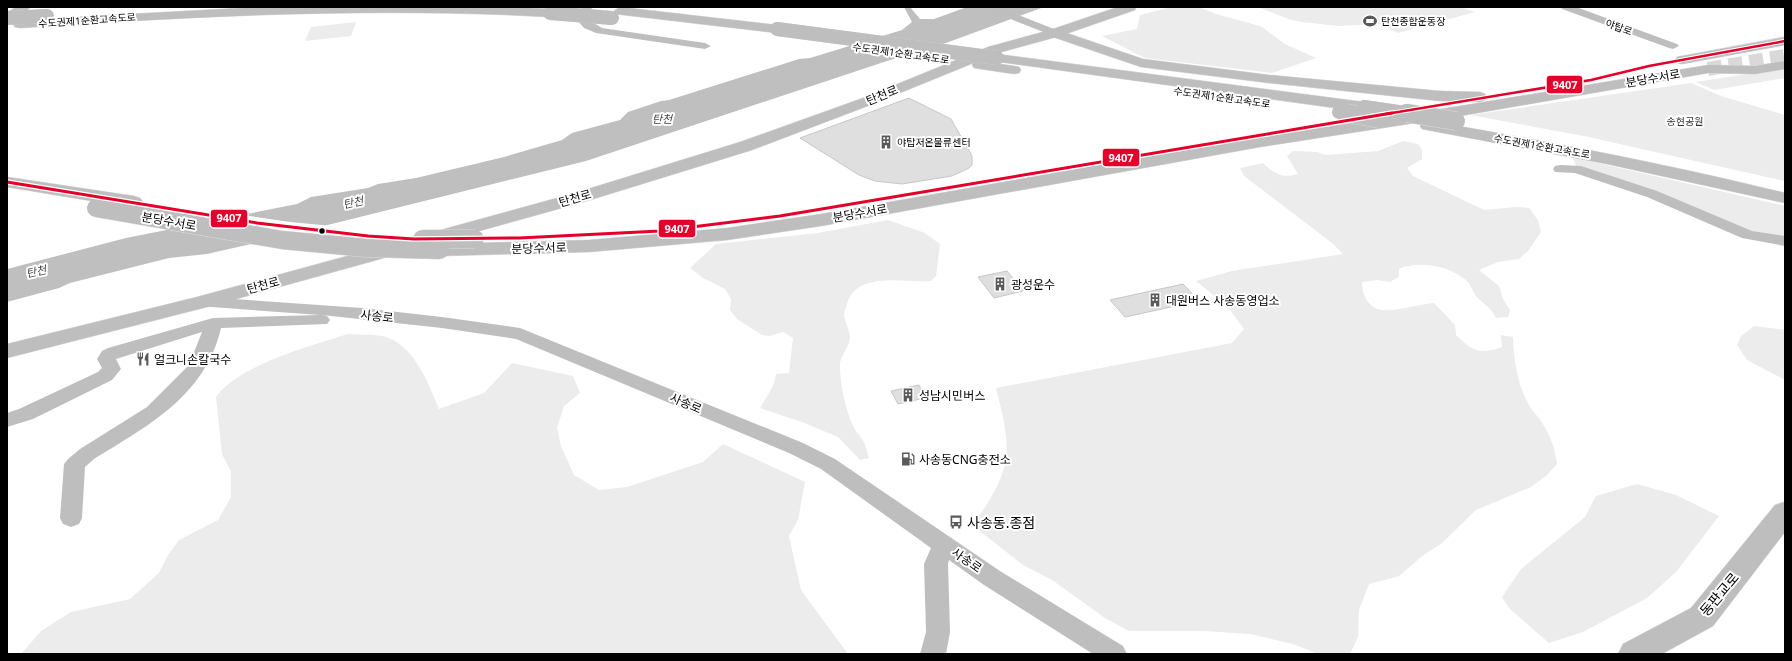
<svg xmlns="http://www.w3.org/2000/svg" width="1792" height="661" font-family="'Noto Sans','Noto Sans KR',sans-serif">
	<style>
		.green { fill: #ececec }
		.water { fill: #bfbfbf }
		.pier { fill: #fff }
		.building { fill: #dfdfdf; stroke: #c7c7c7 }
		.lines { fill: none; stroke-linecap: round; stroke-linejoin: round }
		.highway-tunnel { stroke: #d9d9d9; stroke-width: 14; stroke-dasharray: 14 7; stroke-linecap: butt }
		.major-casing { stroke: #dbdbdb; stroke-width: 1 }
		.highway-casing { stroke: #dbdbdb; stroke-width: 1 }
		.minor { fill: #bebebe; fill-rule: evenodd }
		.major { fill: #bebebe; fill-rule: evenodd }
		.highway { fill: #bebebe; fill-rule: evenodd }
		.highway-bridge-far1-casing { stroke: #dbdbdb; stroke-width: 14; stroke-linecap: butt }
		.highway-bridge-casing { stroke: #dbdbdb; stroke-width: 19; stroke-linecap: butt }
		.highway-bridge-far1 { stroke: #bebebe; stroke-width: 14 }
		.highway-bridge { stroke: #bebebe; stroke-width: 18 }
		.bus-1-far1-casing { stroke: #fff; stroke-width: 4.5 }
		.bus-1-casing { stroke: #fff; stroke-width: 5.5 }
		.bus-1-far1 { stroke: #e4002b; stroke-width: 2.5 }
		.bus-1 { stroke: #e4002b; stroke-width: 3 }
		.bus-dot { fill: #000; stroke: #fff; stroke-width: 1.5 }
		.labels { text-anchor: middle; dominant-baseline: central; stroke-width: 4; stroke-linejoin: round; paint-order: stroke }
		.far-street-label { font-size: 10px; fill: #000; stroke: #fff }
		.far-poi-label { font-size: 10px; fill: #000; stroke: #fff; text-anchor: start }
		.far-park-label { font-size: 10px; fill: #333; stroke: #fff }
		.far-water-label { font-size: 11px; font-style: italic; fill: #444; stroke: #fff }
		.street-label { font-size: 12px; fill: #000; stroke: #fff }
		.poi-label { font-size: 12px; fill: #000; stroke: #fff; text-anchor: start }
		.near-poi-label { font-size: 14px; fill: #000; stroke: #fff; text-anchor: start }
		.near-street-label { font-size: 14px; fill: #000; stroke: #fff }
		.line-badge { stroke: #fff; stroke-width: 1.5 }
		.badge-label { font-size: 11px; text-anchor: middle; font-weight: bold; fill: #fff }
	</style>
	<rect width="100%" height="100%" fill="#fff"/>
	<g class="green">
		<polygon points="1172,7 1199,7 1216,14 1249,23 1262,27 1285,44 1316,58 1272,73 1145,58 1102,36 1137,29 1140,15"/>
		<polygon points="1258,7 1460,7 1475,12 1398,33 1379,24 1338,26 1302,22 1291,20"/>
		<polygon points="356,22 351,36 305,41 311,27"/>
		<polygon points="1785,68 1785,78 1714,90 1696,82"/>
		<polygon points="1691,83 1721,96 1785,115 1785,181 1584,136 1470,115"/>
		<path d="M1403,141L1418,144L1422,150V159L1407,168L1413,176L1484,210L1516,207L1529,208L1538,220L1541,232L1528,251L1519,259L1498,262L1479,270L1499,286L1503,299L1510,310L1508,317L1496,318C1490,306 1484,305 1476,296C1472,291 1471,284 1466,280C1450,266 1418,260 1399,269V277L1390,282L1378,280L1362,282C1362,294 1368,308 1382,310C1390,312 1423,304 1434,303L1455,325L1456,335C1473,351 1478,355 1502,347L1501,335L1513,337C1514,360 1517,383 1528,403C1531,410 1537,415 1541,421C1550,435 1555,447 1557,464L1546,476L1531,487L1476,510L1442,543L1421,557L1399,576L1369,584L1359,610L1358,637L1350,654H1318L1293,644L1250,634L1203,631H1129L1105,618L1052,580L1023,565L972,525C987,506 1002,483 1006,459C1009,436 1001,409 996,388L1232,343L1244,329L1227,306L1196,281L1232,271L1343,254L1332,243L1244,176L1240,168L1263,163C1273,173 1283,179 1298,174L1287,156L1293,151L1317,152L1326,155L1378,151Z"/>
		<polygon points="1572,157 1785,206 1785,239 1752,232 1609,176 1576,166"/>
		<path d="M888,220L925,233L940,244L936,276L931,281C907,283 856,270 847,304C846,307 844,312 844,315C845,322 849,329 850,336C850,347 840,356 840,364C840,385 845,407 853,426C855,431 859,434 862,439C866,444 867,452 869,458L860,460L838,437L802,422L760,408C767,395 774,389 776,374L789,373L793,338L783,332L770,336L762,335L737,319L730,310L731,299L725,289L703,278L690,268L716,244L818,233Z"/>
		<polygon points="1754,326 1785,330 1785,380 1747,360 1737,345 1741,336"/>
		<path d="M348,334C359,335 371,334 382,336C414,343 428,383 439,409L484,393L512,363L573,376L580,393L564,406L557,428L561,446L574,475L599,490L627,487L703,462L723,444L805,482L798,520L789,536L801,590L848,654H21L41,631L71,612L130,599L159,573L168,555L179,540L218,520L231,497V472L222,454L216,397C239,365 310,346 348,334Z"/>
		<polygon points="1637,484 1676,495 1719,516 1676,572 1647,598 1583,632 1549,643 1509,608 1502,597 1521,569 1585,517 1596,496"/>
	</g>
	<polygon class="water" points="904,7 910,7 920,19 934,19 967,7 1044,7 946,43 887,61 586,161 251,244 207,254 169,258 70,283 59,288 7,302 7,269 126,238 297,204 311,197 368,188 378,184 416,178 504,157 562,140 572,133 620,120 628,112 661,101 669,100 799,59 810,58 902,30 912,22"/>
	<polygon class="pier" points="236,214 290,222 332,226 259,245 163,229"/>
	<g class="building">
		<polygon points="909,98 951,119 972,156 972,165 969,168 952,176 902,184 875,181 859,175 800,138"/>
		<polygon points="1007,271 1023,291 994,298 978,277"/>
		<polygon points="1183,284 1199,301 1125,317 1110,300"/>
		<polygon points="919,385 925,398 898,404 891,391"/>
	</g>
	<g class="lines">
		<polyline class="highway-tunnel" points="1708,69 1785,56"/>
		<g class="major-casing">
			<g id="major">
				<polygon points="16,7 31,7 12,22 7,23 7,13"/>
				<polygon points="1118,7 1136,7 1135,10 1060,36 998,53 873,104 752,150 587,201 440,242 433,244 426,242 423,238 426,234 575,193 740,142 863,98 988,47 1050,30"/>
				<polygon points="395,243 402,245 405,249 402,253 211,306 7,358 7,344 197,297"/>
				<polygon points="1785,502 1785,532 1713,626 1662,654 1618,654 1623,644 1691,608 1775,505"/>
			</g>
		</g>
		<g class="highway-casing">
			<g id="highway">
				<path d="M260,7H509L550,9L557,13L550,17C373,7 197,16 20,28L15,27L13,24L15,21L20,20Z"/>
				<polygon points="620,7 777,25 782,26 784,29 782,32 777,33 615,14 614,11"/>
				<polygon points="1055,29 1143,59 1269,75 1440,91 1480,92 1485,94 1488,97 1485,100 1480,102 1440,101 1269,83 1141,67 1050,36 1048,33 1050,30"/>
				<polygon points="1785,37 1785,45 1682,64 1677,63 1675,60 1677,57 1682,56"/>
				<polygon points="997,54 1364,102 1370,104 1372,107 1370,110 1364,112 992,61 990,58 992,55"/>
				<polygon points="979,61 1014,66 1019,67 1021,70 1019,73 1014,74 974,68 972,65 974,62"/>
				<polygon points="1785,61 1785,69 1755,74 1708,73 1466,115 1260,147 821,226 727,240 589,252 440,256 433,254 430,250 433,246 440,244 589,240 727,228 821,214 1260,137 1466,105 1708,65 1755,66"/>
				<path d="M1428,121C1548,141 1667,164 1785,193V203L1607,164L1422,129L1420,126L1422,123Z"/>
				<polygon points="7,177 134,196 140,198 143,202 140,206 134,208 7,187"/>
			</g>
		</g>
		<g class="minor">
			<polygon points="582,7 592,7 589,20 602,28 705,43 711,46 705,49 596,33 584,28 578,21"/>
			<polygon points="984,7 998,7 1059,31 1061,33 1059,35 1051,35 985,9"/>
			<polygon points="1561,7 1576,7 1677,44 1679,46 1673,49 1669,48 1562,9"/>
			<polygon points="1560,165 1581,166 1657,191 1752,231 1785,236 1785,246 1742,238 1647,197 1575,173 1555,172 1553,169 1555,166"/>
			<path d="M204,297L362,308L442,317L520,328L803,443L835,459L1000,571L1123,646L1127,654H1093L984,585L949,560L948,564L950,632L946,654H920L926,632L924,564L931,548L821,469L789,453L516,339L442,328L322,315L327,316L330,320L327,324L221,328C205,396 149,425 94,459L85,467L82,518L79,524L71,527L63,524L60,518L64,464L68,459L80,449L147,407L189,365L202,332L116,359L121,369L112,380L33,419L7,427V413L19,409L98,372L102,368L97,359L102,351L108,348L213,318L320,315L198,306L195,302L198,298Z"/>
		</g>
		<use href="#major" class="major"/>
		<use href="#highway" class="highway"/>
		<g class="highway-bridge-far1-casing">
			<g id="highway-bridge-far1">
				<polyline points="550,13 612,18"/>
				<polyline points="7,18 47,16"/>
				<polyline points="777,29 997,58"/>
				<polyline points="1364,107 1412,114"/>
				<polyline points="1339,112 1352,114"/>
			</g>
		</g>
		<g class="highway-bridge-casing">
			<g id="highway-bridge">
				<polyline points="1347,113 1379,119"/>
				<polyline points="1406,113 1456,121"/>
				<polyline points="96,208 282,240 366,248 440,250"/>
				<polyline points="422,239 475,239"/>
			</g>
		</g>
		<use href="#highway-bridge-far1" class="highway-bridge-far1"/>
		<use href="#highway-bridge" class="highway-bridge"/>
		<g class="bus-1-far1-casing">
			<polyline id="bus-1-far1" points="1386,114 1591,80 1649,66 1785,41"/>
		</g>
		<g class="bus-1-casing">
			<polyline id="bus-1" points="7,182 257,223 368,236 414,239 519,238 660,231 780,216 1392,113"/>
		</g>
		<use href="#bus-1-far1" class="bus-1-far1"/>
		<use href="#bus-1" class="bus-1"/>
	</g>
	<defs>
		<g id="stadium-bare" transform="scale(1.08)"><path d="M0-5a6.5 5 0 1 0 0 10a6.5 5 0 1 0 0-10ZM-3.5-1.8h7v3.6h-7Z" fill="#595959" stroke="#fff" stroke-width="2.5" paint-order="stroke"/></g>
		<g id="building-bare" transform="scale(1.08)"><path d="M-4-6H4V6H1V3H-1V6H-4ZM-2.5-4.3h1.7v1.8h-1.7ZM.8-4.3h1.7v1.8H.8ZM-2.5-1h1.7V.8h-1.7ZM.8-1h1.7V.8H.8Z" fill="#595959" stroke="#fff" stroke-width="2.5" paint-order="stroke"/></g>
		<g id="restaurant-bare" transform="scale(1.08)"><path d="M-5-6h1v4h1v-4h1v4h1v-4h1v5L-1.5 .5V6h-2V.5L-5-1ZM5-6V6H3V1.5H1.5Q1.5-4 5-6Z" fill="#595959" stroke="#fff" stroke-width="2.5" paint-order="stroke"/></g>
		<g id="fuel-bare" transform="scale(1.08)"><path d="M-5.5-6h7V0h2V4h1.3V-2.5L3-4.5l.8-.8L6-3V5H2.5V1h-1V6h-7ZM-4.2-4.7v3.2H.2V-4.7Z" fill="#595959" stroke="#fff" stroke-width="2.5" paint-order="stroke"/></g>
		<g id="bus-bare" transform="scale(1.08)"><path d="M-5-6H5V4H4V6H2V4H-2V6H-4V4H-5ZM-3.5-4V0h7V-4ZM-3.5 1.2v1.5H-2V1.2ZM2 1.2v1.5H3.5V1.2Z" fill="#595959" stroke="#fff" stroke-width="2.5" paint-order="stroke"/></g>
	</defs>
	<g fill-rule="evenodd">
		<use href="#stadium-bare" x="1370" y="21"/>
		<use href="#building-bare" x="886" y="142"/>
		<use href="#building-bare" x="1000" y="284"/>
		<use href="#building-bare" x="1155" y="300"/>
		<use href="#restaurant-bare" x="143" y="359"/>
		<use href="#building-bare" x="908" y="395"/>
		<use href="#fuel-bare" x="908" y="459"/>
		<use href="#bus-bare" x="956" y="522"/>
	</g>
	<circle class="bus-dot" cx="322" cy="231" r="3.5"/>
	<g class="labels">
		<g class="far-street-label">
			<text transform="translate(87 20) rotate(-4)">수도권제1순환고속도로</text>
			<text transform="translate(1619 27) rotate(20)">야탑로</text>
			<text transform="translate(901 53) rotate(8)">수도권제1순환고속도로</text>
			<text transform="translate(1222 97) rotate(8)">수도권제1순환고속도로</text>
			<text transform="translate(1542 146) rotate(10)">수도권제1순환고속도로</text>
		</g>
		<g class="far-poi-label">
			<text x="1381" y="21">탄천종합운동장</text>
			<text x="897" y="142">야탑저온물류센터</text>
		</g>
		<g class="far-park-label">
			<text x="1685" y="121">송현공원</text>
		</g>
		<g class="far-water-label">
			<text x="662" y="118">탄천</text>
			<text transform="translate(353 202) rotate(-12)">탄천</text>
			<text transform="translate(36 271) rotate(-12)">탄천</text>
		</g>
		<g class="street-label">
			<text transform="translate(1653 78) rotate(-10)">분당수서로</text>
			<text transform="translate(882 95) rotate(-22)">탄천로</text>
			<text transform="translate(575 198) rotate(-16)">탄천로</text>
			<text transform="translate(860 213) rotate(-10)">분당수서로</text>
			<text transform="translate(169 221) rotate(10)">분당수서로</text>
			<text transform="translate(539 248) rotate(-2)">분당수서로</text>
			<text transform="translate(263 285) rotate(-15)">탄천로</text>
			<text transform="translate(377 316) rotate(6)">사송로</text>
			<text transform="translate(686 403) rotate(23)">사송로</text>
			<text transform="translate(967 560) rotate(35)">사송로</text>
		</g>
		<g class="poi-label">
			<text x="1011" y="284">광성운수</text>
			<text x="1166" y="300">대원버스 사송동영업소</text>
			<text x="154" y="359">얼크니손칼국수</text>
			<text x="919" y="395">성남시민버스</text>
			<text x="919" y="459">사송동CNG충전소</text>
		</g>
		<g class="near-poi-label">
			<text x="967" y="522">사송동.종점</text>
		</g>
		<g class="near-street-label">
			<text transform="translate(1719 594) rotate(-50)">동판교로</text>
		</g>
	</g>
	<g class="line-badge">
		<rect x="1546" y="75" width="37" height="19" rx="4" fill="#e4002b"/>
		<rect x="1102" y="148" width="38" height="19" rx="4" fill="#e4002b"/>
		<rect x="210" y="209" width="38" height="19" rx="4" fill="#e4002b"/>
		<rect x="658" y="219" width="38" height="19" rx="4" fill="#e4002b"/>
	</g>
	<g class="badge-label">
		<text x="1565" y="89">9407</text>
		<text x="1121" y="162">9407</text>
		<text x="229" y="222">9407</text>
		<text x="677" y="233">9407</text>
	</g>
	<rect width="1792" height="661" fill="none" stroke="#000000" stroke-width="16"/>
</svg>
